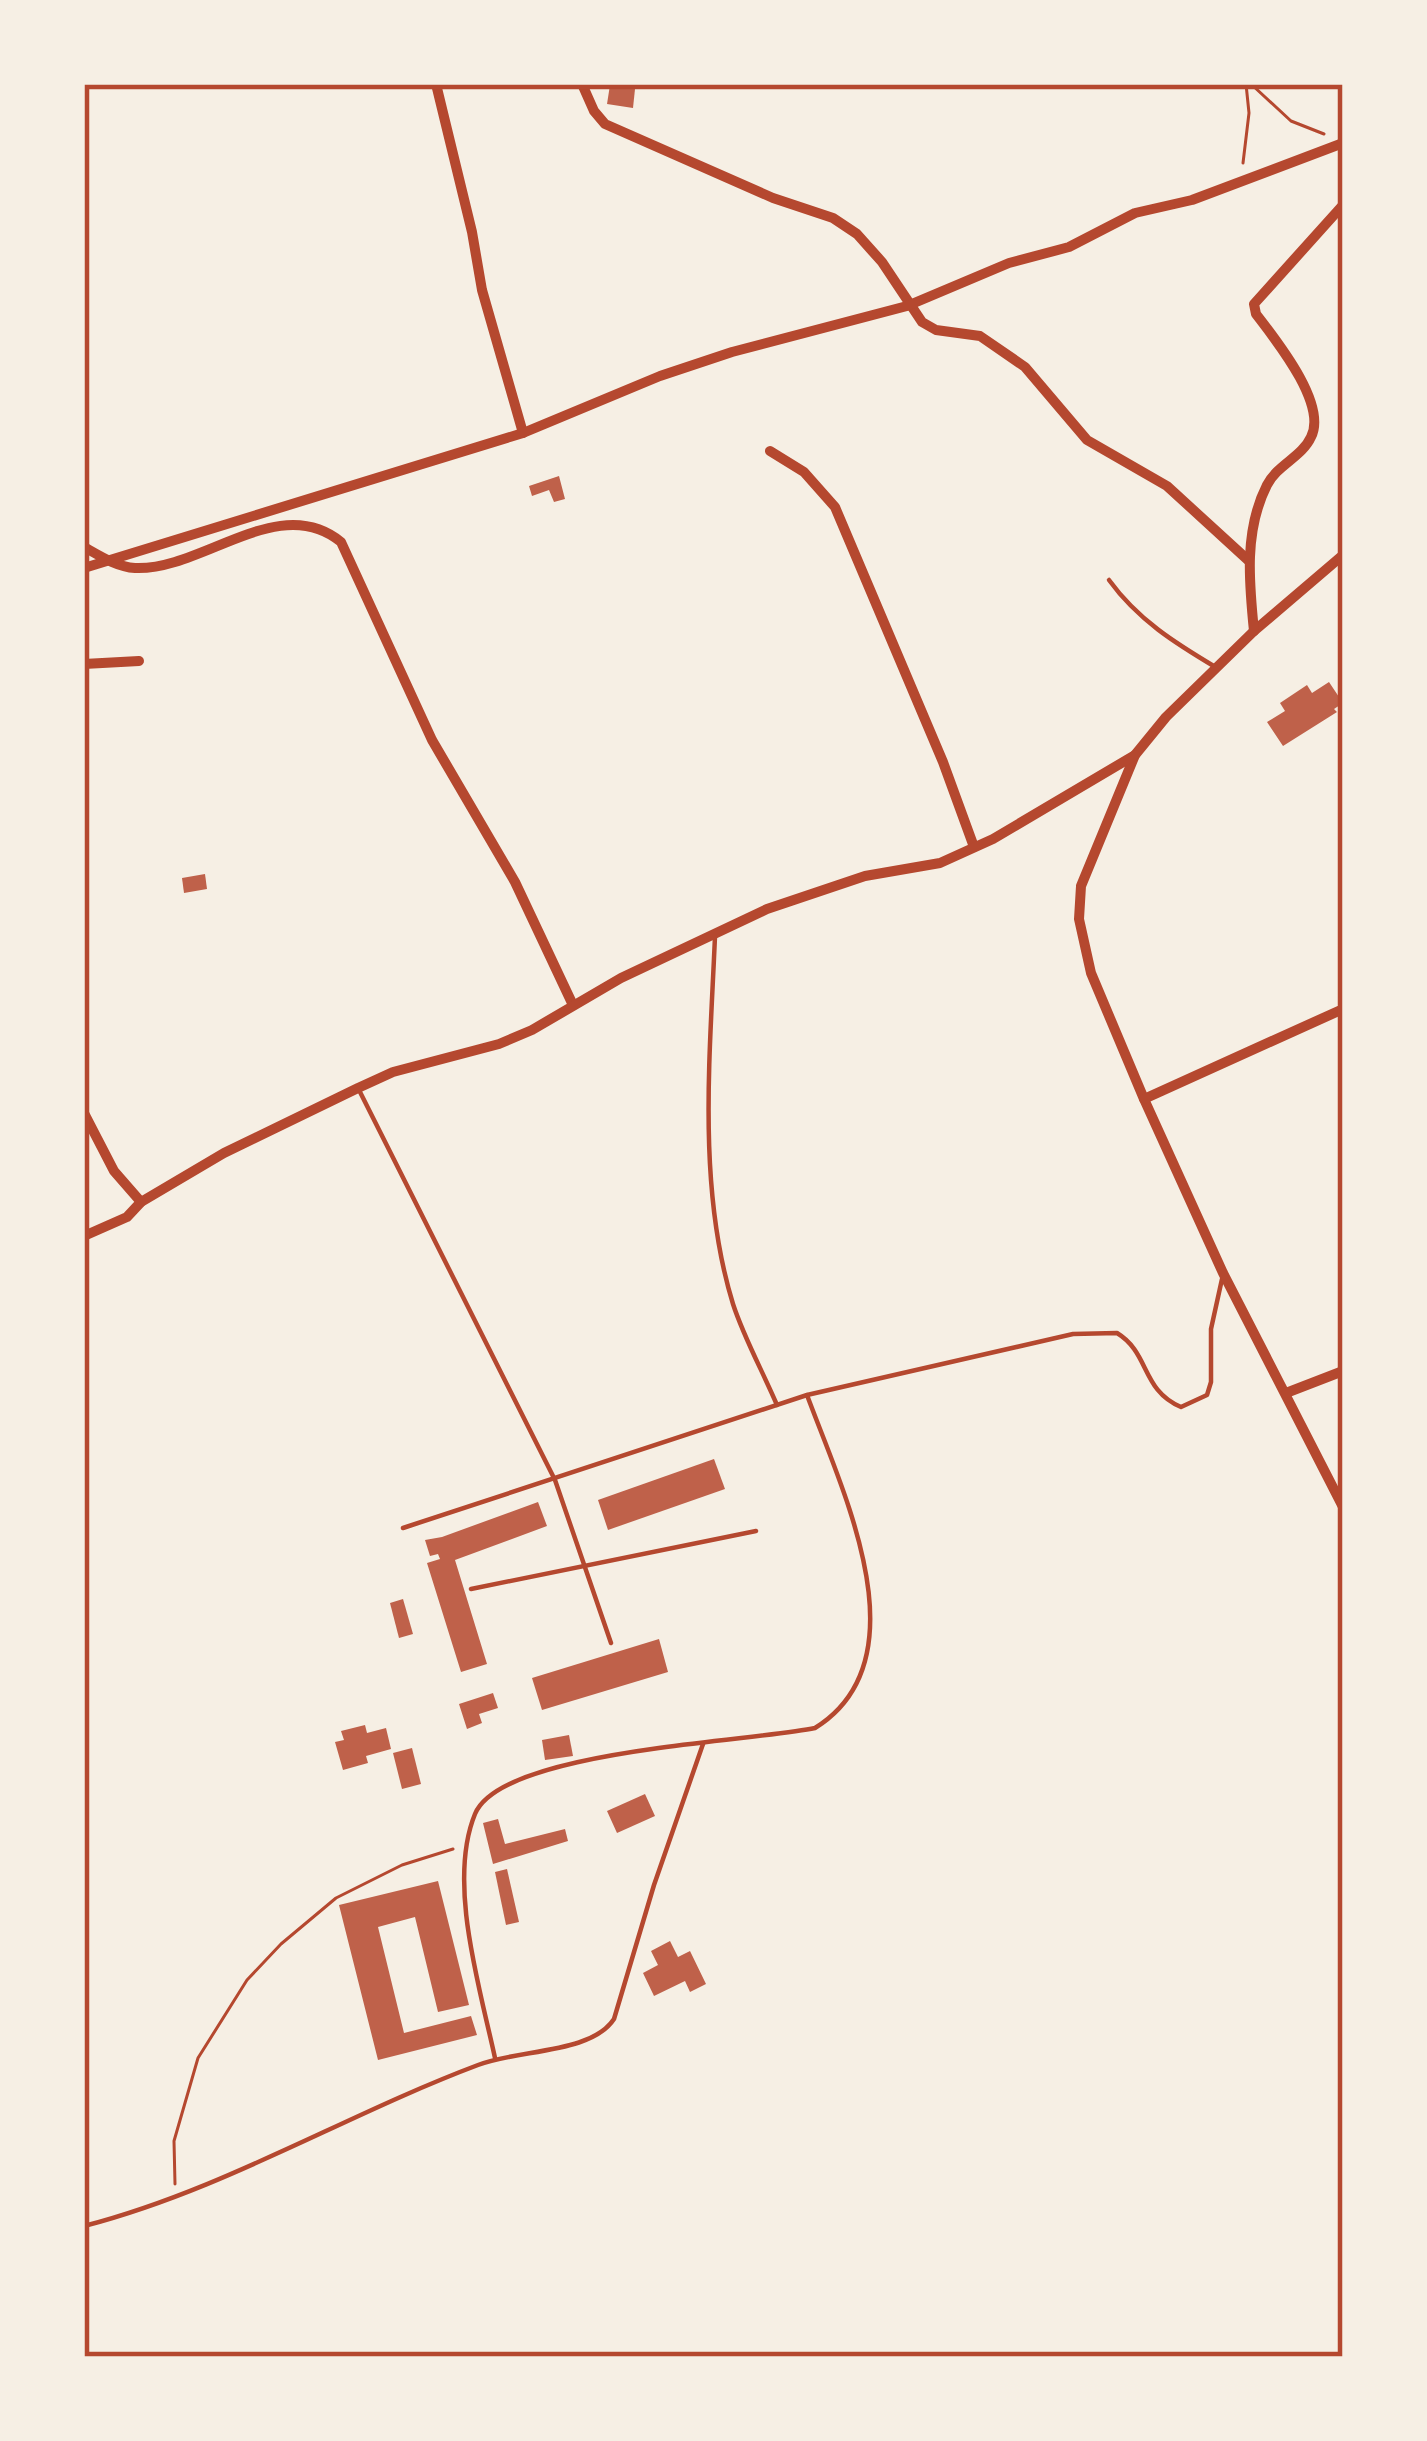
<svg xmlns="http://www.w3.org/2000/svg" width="1427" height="2441" font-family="'PT Sans',sans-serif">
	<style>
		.building { fill: #bf614a }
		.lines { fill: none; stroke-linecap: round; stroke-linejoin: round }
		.path { stroke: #b5482f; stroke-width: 3 }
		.service { stroke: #b5482f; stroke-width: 4.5 }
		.minor { stroke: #b5482f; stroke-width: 10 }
		.neatline { fill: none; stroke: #b5482f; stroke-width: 4.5 }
	</style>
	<rect width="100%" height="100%" fill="#f6efe4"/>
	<g class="building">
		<polygon points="610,85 635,89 633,108 607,104"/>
		<polygon points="559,476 565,499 554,502 549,490 532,496 529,486"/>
		<polygon points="1329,682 1343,703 1334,709 1337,712 1283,746 1267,722 1285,711 1280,703 1307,685 1312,693"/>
		<polygon points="205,874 207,889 184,893 182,878"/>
		<polygon points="714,1459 725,1489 608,1530 598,1500"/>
		<polygon points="538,1502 547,1526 455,1560 487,1664 461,1672 427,1563 440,1559 438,1554 430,1556 425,1540 442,1537"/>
		<polygon points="403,1599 413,1634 399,1638 390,1603"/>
		<polygon points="659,1639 668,1672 542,1710 532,1678"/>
		<polygon points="493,1693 498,1708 479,1714 482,1723 467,1729 459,1704"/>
		<polygon points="365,1725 367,1733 386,1728 391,1749 366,1756 368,1763 343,1770 335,1742 344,1740 341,1731"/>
		<polygon points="569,1735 573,1756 545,1760 542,1740"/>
		<polygon points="412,1748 421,1784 402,1789 393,1753"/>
		<polygon points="645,1794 655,1816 617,1833 607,1811"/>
		<polygon points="498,1819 505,1844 565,1829 568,1841 493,1864 483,1823"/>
		<polygon points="507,1869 519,1922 506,1925 495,1872"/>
		<polygon points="438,1881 469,2005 438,2012 415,1917 378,1927 404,2033 471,2016 477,2035 378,2060 339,1905"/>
		<polygon points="670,1941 678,1957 690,1951 706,1984 690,1992 685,1981 654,1996 643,1973 658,1965 651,1951"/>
	</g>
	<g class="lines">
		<g class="path">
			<polyline points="1251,84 1291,121 1324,134"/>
			<polyline points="1243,163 1249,113 1246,84"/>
			<polyline points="175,2184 174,2141 198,2058 247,1980 281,1944 336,1898 402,1865 453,1849"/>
		</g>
		<g class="service">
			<path d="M1109,580C1138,620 1175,643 1217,668"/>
			<path d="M715,936C710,1056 697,1187 733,1304C744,1338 763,1372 777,1405"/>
			<polyline points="358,1088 555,1480 611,1643"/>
			<path d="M403,1528L807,1395L1073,1334L1117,1333C1150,1353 1141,1390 1181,1407L1207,1395L1211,1382V1329L1222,1279"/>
			<polyline points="471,1589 756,1531"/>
			<path d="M495,2058C480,1988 447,1882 475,1814C501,1750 749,1742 815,1728C926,1659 841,1488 807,1395"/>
			<path d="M84,2226C223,2190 345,2115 478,2065C519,2049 591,2054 614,2019L654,1885L703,1744"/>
		</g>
		<g class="minor">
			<polyline points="436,84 472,232 482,290 523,433"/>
			<polyline points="582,84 594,111 605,124 773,198 833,218 857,234 882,262 922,322 936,330 980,336 1025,367 1087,440 1167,486 1249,561"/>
			<polyline points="770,451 804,472 835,507 943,762 974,847"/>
			<path d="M84,547C100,556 117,567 135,568C202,571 279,491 341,542L432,740L515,882L572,1003"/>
			<polyline points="1343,555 1254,631 1166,717 1135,755 1081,886 1079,919 1091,973 1144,1099 1223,1273 1343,1507"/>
			<polyline points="84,568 523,433 660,376 732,352 907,306 1009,263 1069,247 1135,213 1192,200 1343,143"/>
			<path d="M1254,631C1249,582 1244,530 1267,485C1277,465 1302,457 1311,437C1328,404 1275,339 1256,314L1254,304L1343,205"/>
			<polyline points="84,664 139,661"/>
			<polyline points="1144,1099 1343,1009"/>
			<polyline points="84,1113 114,1171 141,1202"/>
			<polyline points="84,1236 127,1217 141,1202 224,1153 358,1088 393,1072 499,1044 532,1030 621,978 767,909 865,876 940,863 993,839 1135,755"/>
			<polyline points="1286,1393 1343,1371"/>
		</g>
	</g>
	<rect width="1427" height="2441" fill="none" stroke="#f6efe4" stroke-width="174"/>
	<rect x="87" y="87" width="1253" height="2267" class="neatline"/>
</svg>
